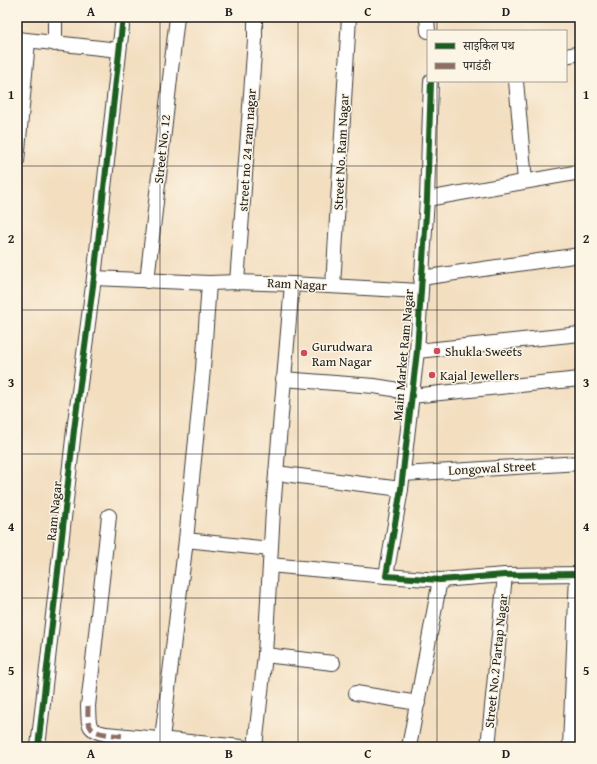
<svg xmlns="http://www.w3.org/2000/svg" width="597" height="764" font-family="'Gentium Book Plus','Noto Serif Devanagari',serif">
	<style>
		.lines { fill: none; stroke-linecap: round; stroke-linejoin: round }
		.minor-casing { stroke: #3c3935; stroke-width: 16 }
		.minor { stroke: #fff; stroke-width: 14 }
		.quiet { stroke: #8d6e63; stroke-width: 5; stroke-dasharray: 10 5; stroke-linecap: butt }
		.cycleway-casing { stroke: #fcf5e5; stroke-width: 8 }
		.cycleway { stroke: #1b5e20; stroke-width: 6 }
		.grid { fill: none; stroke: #1c1c1c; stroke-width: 1; stroke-opacity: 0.55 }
		.poi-dot { fill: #d1495b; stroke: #fcf5e5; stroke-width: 1.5 }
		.labels { text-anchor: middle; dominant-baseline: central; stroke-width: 3; stroke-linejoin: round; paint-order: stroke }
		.street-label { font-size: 13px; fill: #1c1c1c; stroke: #fcf5e5 }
		.poi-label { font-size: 13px; fill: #1c1c1c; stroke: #fcf5e5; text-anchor: start }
		.neatline { fill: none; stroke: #1c1c1c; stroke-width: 1.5 }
		.grid-label { font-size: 13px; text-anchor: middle; font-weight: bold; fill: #1c1c1c }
	</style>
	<rect width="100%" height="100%" fill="#fcf5e5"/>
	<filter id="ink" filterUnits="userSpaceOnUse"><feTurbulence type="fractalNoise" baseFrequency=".025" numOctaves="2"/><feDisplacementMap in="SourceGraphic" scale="8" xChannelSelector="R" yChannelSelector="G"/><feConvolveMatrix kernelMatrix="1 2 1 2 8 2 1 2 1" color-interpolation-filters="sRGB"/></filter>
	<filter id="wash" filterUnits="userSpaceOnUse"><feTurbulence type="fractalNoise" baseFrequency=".012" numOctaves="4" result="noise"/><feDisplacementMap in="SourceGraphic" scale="16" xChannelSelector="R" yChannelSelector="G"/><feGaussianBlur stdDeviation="0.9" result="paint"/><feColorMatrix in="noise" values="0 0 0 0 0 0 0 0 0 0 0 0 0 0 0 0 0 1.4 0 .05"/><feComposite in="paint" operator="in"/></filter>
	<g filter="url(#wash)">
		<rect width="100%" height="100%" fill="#f3dec0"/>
	</g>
	<g filter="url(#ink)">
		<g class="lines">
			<g class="minor-casing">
				<g id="minor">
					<polyline points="427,17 428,31"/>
					<polyline points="17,39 119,50"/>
					<polyline points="55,44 55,17"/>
					<polyline points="566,56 580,53"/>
					<polyline points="431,81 427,199 417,351 401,489 386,576 440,580 505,575 580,574"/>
					<polyline points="516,81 525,181"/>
					<polyline points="17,161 28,41"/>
					<polyline points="427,199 580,172"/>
					<polyline points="94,278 209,283 237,282 292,284 420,291"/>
					<polyline points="421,278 580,255"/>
					<polyline points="147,281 177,17"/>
					<polyline points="237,282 255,40 255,17"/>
					<polyline points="333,286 349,17"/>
					<polyline points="417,351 580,334"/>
					<polyline points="283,379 374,386 393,389 411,396 580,379"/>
					<polyline points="276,473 401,489"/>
					<polyline points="403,474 580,463"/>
					<path d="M109,516L88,706C89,724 86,730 106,734L242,747"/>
					<polyline points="186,540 270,549"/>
					<polyline points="270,565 386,576"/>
					<polyline points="265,655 333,663"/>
					<polyline points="356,693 418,703"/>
					<polyline points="38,747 74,430 94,278 123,17"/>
					<polyline points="161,747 186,540 203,369 209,283"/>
					<polyline points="255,747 265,655 273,510 292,284"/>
					<polyline points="409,747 440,580"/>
					<polyline points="488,747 505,575"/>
					<polyline points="570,747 577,574"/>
				</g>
			</g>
			<use href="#minor" class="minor"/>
			<path class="quiet" d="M88,706C88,712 87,723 91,728C96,735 117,735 125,736"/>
			<g class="cycleway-casing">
				<g id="cycleway">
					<polyline points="431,81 427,199 417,351 401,489 386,576 440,580 505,575 580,574"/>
					<polyline points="38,747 74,430 94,278 123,17"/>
				</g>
			</g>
			<use href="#cycleway" class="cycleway"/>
		</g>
	</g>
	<path class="grid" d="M160,17V747M298,17V747M437,17V31M437,81V747M17,166H580M17,310H580M17,454H580M17,598H580"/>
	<g class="poi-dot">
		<circle cx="437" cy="351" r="4"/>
		<circle cx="304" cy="353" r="4"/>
		<circle cx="432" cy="375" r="4"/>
	</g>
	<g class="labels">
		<g class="street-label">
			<text transform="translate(162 149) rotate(-84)">Street No. 12</text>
			<text transform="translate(247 150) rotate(-86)">street no 24 ram nagar</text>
			<text transform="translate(341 152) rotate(-87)">Street No. Ram Nagar</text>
			<text transform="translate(297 284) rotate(3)">Ram Nagar</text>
			<text transform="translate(403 355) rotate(-85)">Main Market Ram Nagar</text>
			<text transform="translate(492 468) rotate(-3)">Longowal Street</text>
			<text transform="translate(54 511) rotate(-84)">Ram Nagar</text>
			<text transform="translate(496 661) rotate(-84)">Street No.2 Partap Nagar</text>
		</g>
		<g class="poi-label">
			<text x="312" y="346">Gurudwara<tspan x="312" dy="15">Ram Nagar</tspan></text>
			<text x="445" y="351">Shukla Sweets</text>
			<text x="440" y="375">Kajal Jewellers</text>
		</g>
	</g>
	<rect width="597" height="764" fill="none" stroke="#fcf5e5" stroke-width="44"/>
	<rect x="427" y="30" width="140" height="52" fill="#fcf5e5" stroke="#a29e95"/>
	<rect x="435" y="43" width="20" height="6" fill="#1b5e20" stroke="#a29e95"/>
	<text x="463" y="50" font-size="12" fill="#1c1c1c">साइकिल पथ</text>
	<rect x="435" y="63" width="20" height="6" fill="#8d6e63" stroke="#a29e95"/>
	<text x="463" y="70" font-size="12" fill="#1c1c1c">पगडंडी</text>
	<rect x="22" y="22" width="553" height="720" class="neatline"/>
	<g class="grid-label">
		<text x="91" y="16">A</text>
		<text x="229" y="16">B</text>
		<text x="368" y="16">C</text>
		<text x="506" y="16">D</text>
		<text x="11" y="99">1</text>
		<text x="586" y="99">1</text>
		<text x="11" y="243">2</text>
		<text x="586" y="243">2</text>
		<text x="11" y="387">3</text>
		<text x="586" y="387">3</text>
		<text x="11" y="531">4</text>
		<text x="586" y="531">4</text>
		<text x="11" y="675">5</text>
		<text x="586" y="675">5</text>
		<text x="91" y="758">A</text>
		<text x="229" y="758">B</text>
		<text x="368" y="758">C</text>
		<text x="506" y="758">D</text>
	</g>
</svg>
